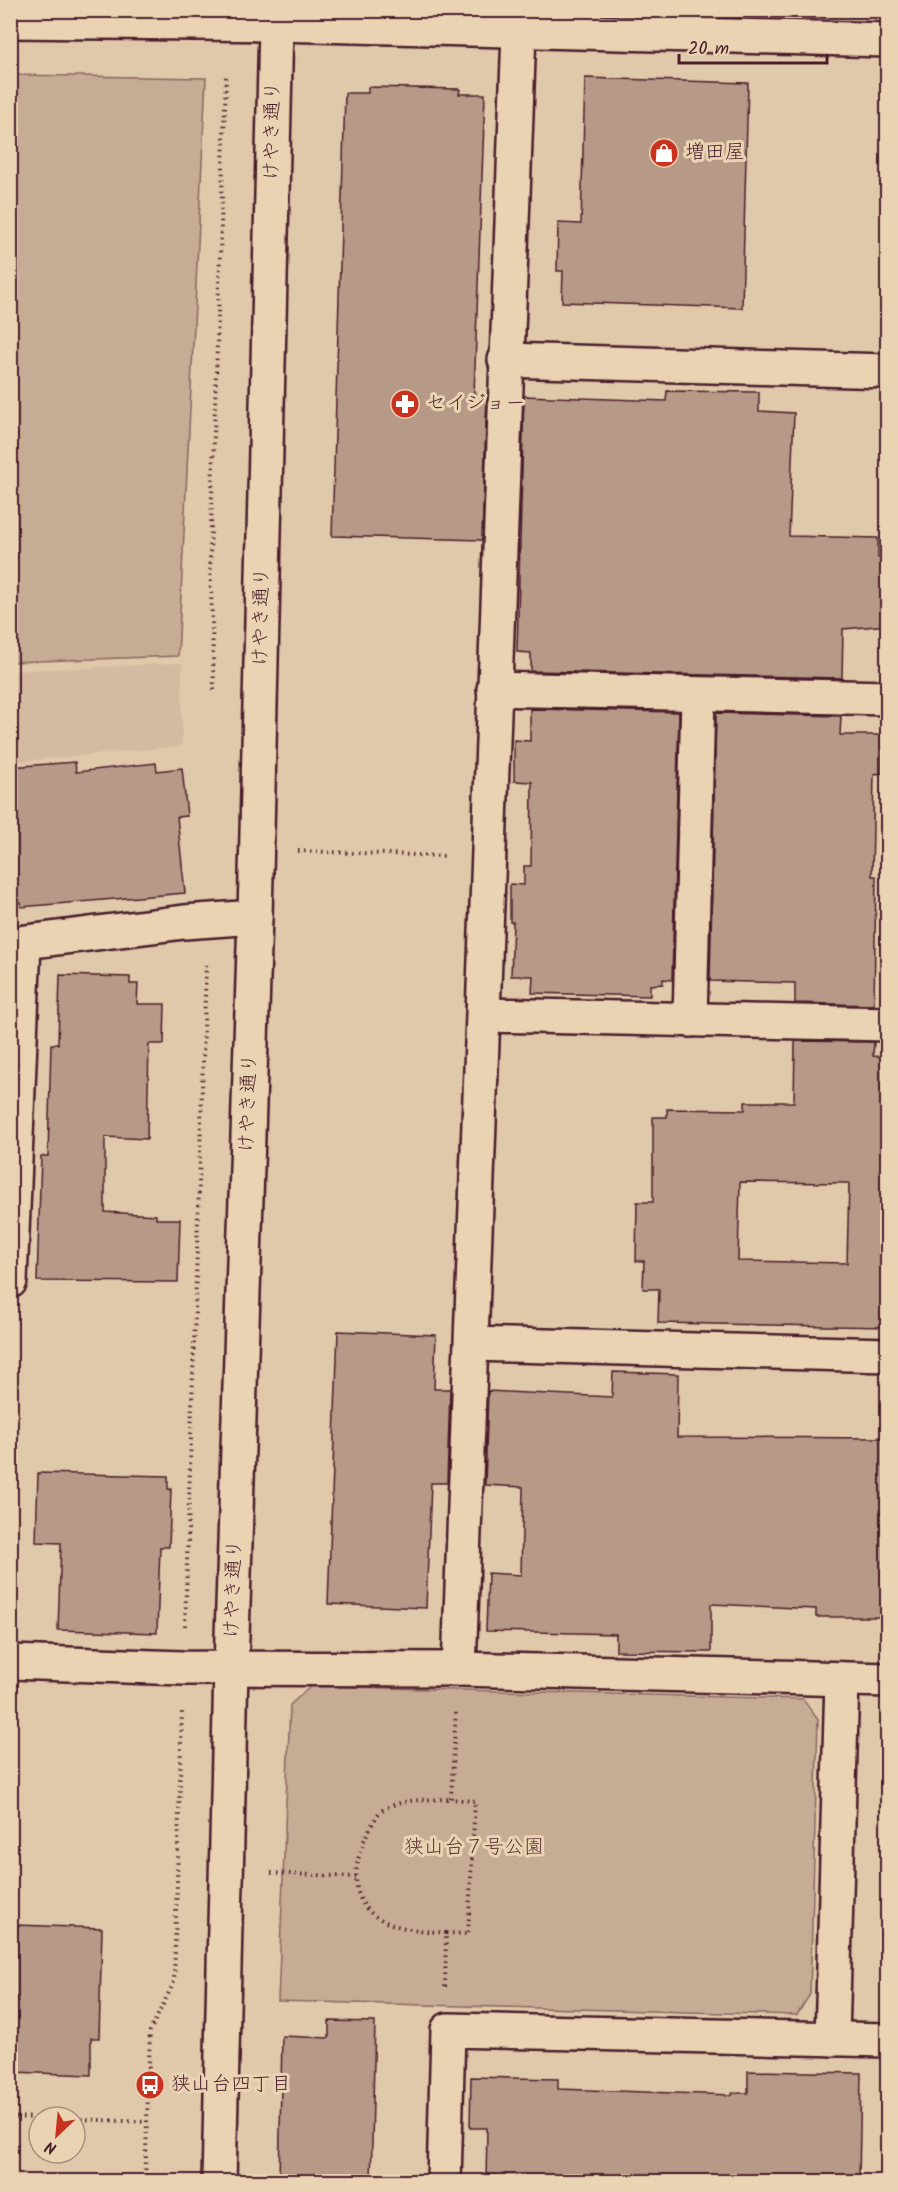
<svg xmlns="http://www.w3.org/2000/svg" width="898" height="2192" font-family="Kalam,'Klee One',sans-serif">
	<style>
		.built { fill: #d3baa0 }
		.green { fill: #c7ac95; stroke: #886660; stroke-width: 1.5 }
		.building { fill: #b69987; stroke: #4a1f2b; stroke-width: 1.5; fill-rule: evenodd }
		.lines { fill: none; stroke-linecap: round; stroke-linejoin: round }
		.minor-casing { stroke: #4a1f2b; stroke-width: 38 }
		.path { stroke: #4a1f2b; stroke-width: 4; stroke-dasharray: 1.5 4.5; stroke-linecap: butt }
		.minor { stroke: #ead3b3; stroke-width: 33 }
		.labels { text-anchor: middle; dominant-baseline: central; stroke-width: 6; stroke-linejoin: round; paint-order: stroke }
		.street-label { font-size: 20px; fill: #4a1f2b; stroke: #ead3b3 }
		.poi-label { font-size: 20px; fill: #4a1f2b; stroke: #ead3b3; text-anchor: start }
		.park-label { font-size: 20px; fill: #5d343b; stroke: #ead3b3 }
	</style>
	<rect width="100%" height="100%" fill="#e0c8ab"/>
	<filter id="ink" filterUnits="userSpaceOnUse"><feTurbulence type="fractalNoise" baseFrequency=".0167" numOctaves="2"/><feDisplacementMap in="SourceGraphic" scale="12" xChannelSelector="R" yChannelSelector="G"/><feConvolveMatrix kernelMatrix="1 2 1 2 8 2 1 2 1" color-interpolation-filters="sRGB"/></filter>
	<g filter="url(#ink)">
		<polygon class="built" points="182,663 182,746 11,762 11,671"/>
		<g class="green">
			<polygon points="10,75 206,78 178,656 11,662"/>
			<polygon points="311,1686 803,1699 818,1720 810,1994 797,2015 278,2001 290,1705"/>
		</g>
		<g class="building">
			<polygon points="585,78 748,83 742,308 562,302 563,271 557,271 558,223 581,224"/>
			<polygon points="368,87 460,89 459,94 485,94 474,394 487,395 482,540 332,536 345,93 368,93"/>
			<polygon points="667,391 759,392 759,411 794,413 789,536 878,538 878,558 888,558 888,625 843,629 842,678 531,671 531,653 517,652 524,396 666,401"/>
			<polygon points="530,709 679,712 672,980 663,979 663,984 650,985 650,996 532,993 533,976 511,976 513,922 510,922 510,884 524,885 524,866 531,866 532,782 514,781 514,740 530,741"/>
			<polygon points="716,713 841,716 840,735 882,735 882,773 874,774 872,876 876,876 874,1005 795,1003 795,983 710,981"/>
			<polygon points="75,762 76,772 156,763 157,771 182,768 187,816 177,817 185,893 21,907 21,903 10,903 10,767"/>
			<polygon points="60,975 130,977 130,984 138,984 137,1004 165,1004 164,1044 149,1044 147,1139 105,1137 105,1212 156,1215 156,1219 180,1219 178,1282 37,1281 41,1156 48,1156 51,1044 58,1044"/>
			<path d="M795,1041L874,1042L873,1056L888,1057V1327L658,1323L659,1289H643L644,1261H636L637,1202H653V1117H667V1109L745,1110V1102H794ZM740,1182L849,1183L847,1263L738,1261Z"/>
			<polygon points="338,1331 436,1335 434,1389 450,1389 447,1483 431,1483 426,1608 328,1604"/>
			<polygon points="613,1372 678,1374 677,1437 888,1438 888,1617 816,1617 816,1609 711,1604 711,1652 616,1651 616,1634 486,1631 488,1573 521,1575 523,1487 485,1485 488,1391 612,1397"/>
			<polygon points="38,1473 168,1476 168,1489 171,1489 169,1547 160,1547 157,1633 58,1630 61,1543 36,1542"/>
			<polygon points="16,1925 102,1928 99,2038 91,2038 91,2075 12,2072"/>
			<polygon points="329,2021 375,2022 371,2181 279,2181 282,2036 329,2038"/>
			<polygon points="748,2071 861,2073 859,2181 486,2181 487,2128 470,2128 471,2077 558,2079 558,2089 732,2095 732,2093 748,2093"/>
		</g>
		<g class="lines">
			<g class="minor-casing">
				<g id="minor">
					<polyline points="10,21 276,24 888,40"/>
					<polyline points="505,360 888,371"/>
					<polyline points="494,689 888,698"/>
					<polyline points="10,944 184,922 255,917"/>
					<polyline points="485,1015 888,1024"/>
					<polyline points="690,1020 698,696"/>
					<polyline points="10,1281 24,943"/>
					<polyline points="472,1344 888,1355"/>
					<polyline points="10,1662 183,1668 459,1669 888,1680"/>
					<polyline points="459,1669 519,32"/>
					<polyline points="832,2039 842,1679"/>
					<polyline points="219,2182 231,1668 255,917 276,24"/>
					<polyline points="444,2182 448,2030 888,2040"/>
				</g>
			</g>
			<g class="path">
				<polyline points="214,690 210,555 226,76"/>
				<polyline points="298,851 446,856"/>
				<polyline points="185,1626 206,964"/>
				<polyline points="271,1873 356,1877"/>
				<path d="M446,1933C421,1930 395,1930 375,1916C344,1895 357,1849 373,1823C376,1818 378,1812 384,1809C405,1798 428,1800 451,1799"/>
				<polyline points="445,1987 446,1933 468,1934 475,1801 451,1799 456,1710"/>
				<polyline points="10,2117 39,2118"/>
				<polyline points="75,2119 147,2122"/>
				<polyline points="145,2182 150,2031 174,1982 182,1711"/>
			</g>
			<use href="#minor" class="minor"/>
		</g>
	</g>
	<defs>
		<g id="shop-disc" transform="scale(1.5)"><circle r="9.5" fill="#c8321e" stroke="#ead3b3"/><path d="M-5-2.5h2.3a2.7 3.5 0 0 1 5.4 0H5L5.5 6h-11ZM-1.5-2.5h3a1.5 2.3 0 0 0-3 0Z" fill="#fff"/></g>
		<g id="pharmacy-disc" transform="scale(1.5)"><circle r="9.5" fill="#c8321e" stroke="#ead3b3"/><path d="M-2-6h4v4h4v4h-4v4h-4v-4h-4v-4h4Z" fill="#fff"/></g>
		<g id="bus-disc" transform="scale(1.5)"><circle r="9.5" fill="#c8321e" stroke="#ead3b3"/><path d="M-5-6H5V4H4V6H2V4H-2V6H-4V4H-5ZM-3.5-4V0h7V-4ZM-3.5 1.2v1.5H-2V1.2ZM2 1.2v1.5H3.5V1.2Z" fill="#fff"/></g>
	</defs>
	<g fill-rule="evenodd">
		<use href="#shop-disc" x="664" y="153"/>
		<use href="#pharmacy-disc" x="405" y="404"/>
		<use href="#bus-disc" x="150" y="2085"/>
	</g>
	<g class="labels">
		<g class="street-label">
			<text transform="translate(273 131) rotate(-89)">けやき通り</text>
			<text transform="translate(262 617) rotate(-89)">けやき通り</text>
			<text transform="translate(249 1103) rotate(-88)">けやき通り</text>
			<text transform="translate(234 1589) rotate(-88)">けやき通り</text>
		</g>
		<g class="poi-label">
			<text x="685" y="153">増田屋</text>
			<text x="426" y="404">セイジョー</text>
			<text x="171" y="2085">狭山台四丁目</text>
		</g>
		<g class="park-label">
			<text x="474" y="1848">狭山台７号公園</text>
		</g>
	</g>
	<rect width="898" height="2192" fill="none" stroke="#ead3b3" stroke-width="36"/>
	<rect x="18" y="18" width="862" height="2156" fill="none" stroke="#4a1f2b" stroke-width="2" filter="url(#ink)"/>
	<g transform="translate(57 2135) rotate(206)"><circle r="28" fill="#ead3b3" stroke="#aa8b7d" stroke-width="1.5"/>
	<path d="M0-4.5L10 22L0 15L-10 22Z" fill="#c8321e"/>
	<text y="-9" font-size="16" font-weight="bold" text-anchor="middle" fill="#4a1f2b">N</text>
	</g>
	<path d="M679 54v9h148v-9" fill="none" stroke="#4a1f2b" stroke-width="3"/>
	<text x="688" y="54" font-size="18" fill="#4a1f2b" stroke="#ead3b3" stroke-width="4.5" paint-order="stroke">20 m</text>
</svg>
